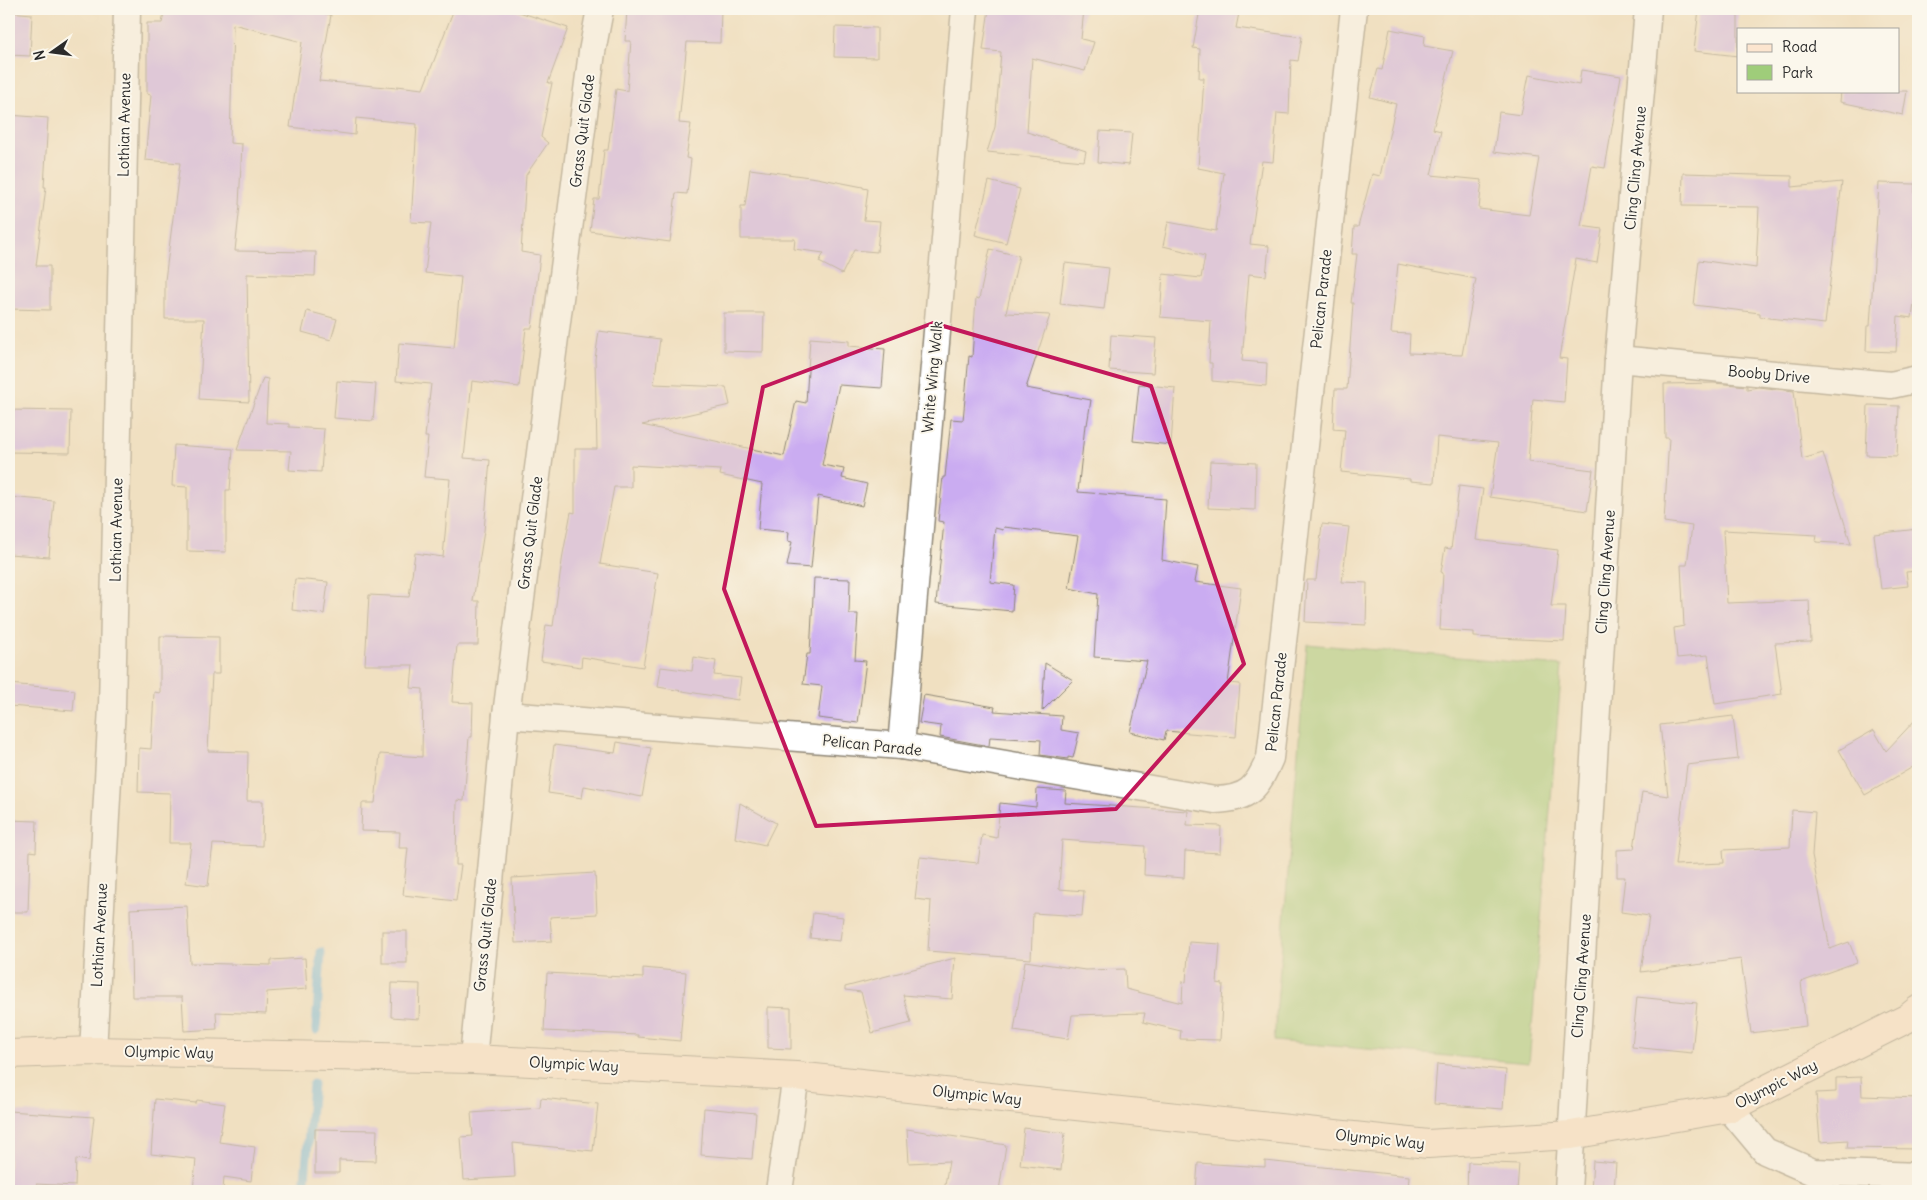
<svg xmlns="http://www.w3.org/2000/svg" width="1927" height="1200" font-family="Delius,sans-serif">
	<style>
		.green { fill: #9fcd7a; stroke: #657c52 }
		.lines { fill: none; stroke-linecap: round; stroke-linejoin: round }
		.stream { stroke: #68b5e2; stroke-width: 9 }
		.building { fill: #caacf1; fill-rule: evenodd }
		.street-casing { stroke: #8e8676; stroke-width: 29 }
		.secondary-casing { stroke: #8e8676; stroke-width: 30 }
		.street { stroke: #fff; stroke-width: 26 }
		.secondary { stroke: #fce5cf; stroke-width: 28 }
		.marked { fill: none; stroke: #c2185b; stroke-width: 4; stroke-linejoin: round }
		.labels { text-anchor: middle; dominant-baseline: central; stroke-width: 4; stroke-linejoin: round; paint-order: stroke }
		.street-label { font-size: 15px; fill: #2b2b2b; stroke: #fbf7ec }
	</style>
	<rect width="100%" height="100%" fill="#fbf7ec"/>
	<filter id="ink" filterUnits="userSpaceOnUse"><feTurbulence type="fractalNoise" baseFrequency=".02" numOctaves="2"/><feDisplacementMap in="SourceGraphic" scale="10" xChannelSelector="R" yChannelSelector="G"/><feConvolveMatrix kernelMatrix="1 2 1 2 8 2 1 2 1" color-interpolation-filters="sRGB"/></filter>
	<filter id="wash" filterUnits="userSpaceOnUse"><feTurbulence type="fractalNoise" baseFrequency=".0096" numOctaves="4" result="noise"/><feDisplacementMap in="SourceGraphic" scale="20" xChannelSelector="R" yChannelSelector="G"/><feGaussianBlur stdDeviation="1.12" result="paint"/><feColorMatrix in="noise" values="0 0 0 0 0 0 0 0 0 0 0 0 0 0 0 0 0 1.4 0 .05"/><feComposite in="paint" operator="in"/></filter>
	<g filter="url(#wash)">
		<rect width="100%" height="100%" fill="#f0e0c1"/>
		<polygon class="green" points="1307,644 1562,666 1529,1063 1274,1041"/>
		<g class="lines">
			<g class="stream">
				<polyline points="316,1030 321,952"/>
				<polyline points="304,1191 313,1084"/>
			</g>
		</g>
		<g id="blocks">
			<g class="building">
				<polygon points="165,9 305,9 331,15 319,81 397,88 397,86 423,89 454,9 510,9 568,28 548,83 552,83 541,137 548,143 526,175 521,252 540,255 532,328 526,328 519,387 472,381 464,458 490,460 484,531 473,601 479,601 478,645 457,645 452,702 473,703 472,737 469,737 464,801 457,800 456,865 461,865 456,901 403,895 408,848 399,848 400,832 361,831 362,803 375,803 380,754 422,757 423,689 411,688 413,665 365,665 369,595 409,597 415,553 443,557 450,479 424,477 428,437 425,437 431,384 396,381 399,343 454,348 461,277 425,273 431,223 411,222 417,124 356,118 355,135 290,127 302,42 233,24 230,143 242,144 239,205 240,205 235,251 316,252 315,276 247,274 249,402 199,399 204,319 165,319 165,280 180,163 145,160 151,95 147,94 147,23 162,23"/>
				<polygon points="627,9 721,9 720,43 687,42 679,123 691,124 686,158 691,159 687,194 676,193 670,242 590,231 594,199 599,199 604,150 608,150 616,89 627,91 631,41 625,41"/>
				<polygon points="989,9 1084,9 1081,39 1094,42 1085,71 1032,58 1027,132 1086,151 1084,161 987,152 995,127 1001,52 983,50"/>
				<polygon points="1200,9 1218,9 1239,13 1236,28 1302,37 1298,61 1291,60 1289,114 1277,113 1273,162 1262,161 1250,244 1269,246 1266,276 1249,274 1242,361 1267,363 1266,386 1212,381 1212,363 1209,363 1211,321 1160,317 1163,274 1201,278 1205,256 1163,246 1168,222 1216,231 1224,173 1198,168 1204,78 1199,78 1200,49 1193,48"/>
				<polygon points="1699,9 1738,9 1738,56 1694,51"/>
				<polygon points="9,12 32,14 30,56 9,55"/>
				<polygon points="835,27 877,28 877,58 834,57"/>
				<path d="M1390,29L1425,36L1424,46L1453,51L1433,129L1441,131L1431,175L1482,180L1479,209L1529,215L1539,158L1494,152L1499,112L1521,115L1529,75L1579,85L1581,70L1621,76L1605,168L1592,166L1581,226L1602,229L1597,263L1576,259L1559,358L1567,359L1564,402L1533,399L1528,462L1593,470L1587,511L1490,497L1498,443L1437,437L1434,483L1410,481V479L1341,472L1345,430L1333,429L1335,389H1347L1353,303H1351L1357,254H1352L1354,227H1358L1372,174L1380,176L1396,104L1370,97L1378,69L1382,70ZM1398,264L1476,279L1462,355L1409,353L1410,334L1391,333Z"/>
				<polygon points="1841,91 1907,91 1903,115 1840,102"/>
				<polygon points="9,115 48,118 44,187 46,187 36,266 50,266 50,310 9,309"/>
				<polygon points="1100,131 1132,133 1129,165 1098,162"/>
				<polygon points="750,169 817,178 863,187 863,188 868,189 864,220 880,221 877,252 854,250 842,274 819,262 824,253 794,249 795,239 741,239 741,206 745,206"/>
				<polygon points="1683,173 1792,176 1792,187 1842,182 1825,324 1760,317 1760,313 1694,305 1699,260 1756,268 1759,207 1682,206"/>
				<polygon points="989,181 1020,189 1006,243 975,235"/>
				<polygon points="1879,183 1915,184 1914,251 1918,252 1918,274 1912,318 1898,316 1896,352 1866,351 1867,326 1870,326"/>
				<polygon points="990,249 1019,256 1006,313 1050,315 1026,388 1091,400 1087,425 1085,425 1078,492 1166,499 1162,560 1198,567 1195,582 1241,588 1228,683 1240,684 1236,737 1166,731 1164,740 1130,732 1147,661 1094,657 1098,594 1069,588 1078,536 1004,527 1003,530 995,528 990,582 1014,585 1012,611 936,604 944,522 938,521 943,477 945,477 951,419 963,420 969,356 972,357 976,298 979,299"/>
				<polygon points="1065,263 1109,268 1104,309 1060,304"/>
				<polygon points="307,311 337,319 331,340 302,332"/>
				<polygon points="724,313 764,313 763,352 724,351"/>
				<polygon points="599,331 660,339 654,384 726,387 730,405 642,425 784,456 796,401 806,403 810,338 849,341 849,346 885,349 882,388 839,385 822,465 844,469 842,478 867,484 862,506 818,496 811,568 787,566 792,542 788,541 789,532 758,529 762,484 720,475 721,470 631,465 631,487 614,487 600,564 658,573 643,667 582,657 581,667 541,661 546,625 553,626 563,554 571,512 575,513 575,449 597,449 595,359"/>
				<polygon points="1111,335 1156,338 1153,373 1109,370"/>
				<polygon points="263,378 268,379 266,423 289,424 289,427 324,429 321,472 289,470 291,451 237,450"/>
				<polygon points="337,381 376,384 373,421 334,418"/>
				<polygon points="1714,383 1747,386 1747,389 1758,387 1794,391 1802,459 1823,453 1851,544 1816,542 1817,535 1723,530 1727,603 1809,600 1811,642 1775,643 1782,694 1715,704 1708,655 1677,658 1674,628 1684,626 1681,565 1687,565 1692,526 1664,522 1669,438 1665,438 1664,384"/>
				<polygon points="1139,384 1175,388 1171,445 1133,441"/>
				<polygon points="1868,405 1899,406 1897,456 1866,455"/>
				<polygon points="9,410 71,411 70,453 9,452"/>
				<polygon points="174,445 233,449 230,490 226,490 226,552 187,551 187,487 172,486"/>
				<polygon points="1210,461 1256,463 1255,510 1208,508"/>
				<polygon points="1459,486 1483,489 1476,540 1558,550 1551,606 1566,606 1564,641 1474,637 1474,632 1440,630 1443,573 1441,572 1445,548 1451,549"/>
				<polygon points="9,497 54,501 49,557 9,554"/>
				<polygon points="1322,524 1349,527 1342,582 1367,583 1366,625 1305,622 1307,580 1316,580"/>
				<polygon points="1918,529 1918,571 1906,572 1908,586 1881,589 1874,534"/>
				<polygon points="814,578 850,579 849,614 858,614 855,660 866,661 858,723 818,718 822,686 803,684 807,654 810,654"/>
				<polygon points="295,579 328,582 324,614 292,610"/>
				<polygon points="160,636 219,637 219,674 212,674 208,751 248,752 247,801 263,801 262,846 213,844 208,886 186,883 191,843 169,843 170,793 138,792 139,748 151,749 154,692 160,693"/>
				<polygon points="694,657 716,661 714,675 741,678 738,700 658,687 661,667 692,671"/>
				<polygon points="1045,663 1073,680 1042,711"/>
				<polygon points="9,684 75,690 73,711 9,706"/>
				<polygon points="924,695 995,707 994,711 1062,716 1061,730 1079,733 1073,758 1068,757 1068,759 1040,755 1041,740 990,737 989,746 940,737 941,726 919,723"/>
				<polygon points="1733,716 1738,759 1687,765 1675,865 1724,863 1723,850 1790,847 1792,810 1815,812 1812,855 1830,949 1849,942 1857,962 1801,982 1806,1026 1751,1033 1741,959 1641,972 1649,916 1621,912 1625,877 1617,877 1617,850 1634,849 1642,792 1668,796 1660,725"/>
				<polygon points="1918,717 1918,764 1865,795 1839,750 1874,730 1886,751"/>
				<polygon points="617,742 651,748 642,797 584,786 582,798 548,793 554,745 615,753"/>
				<polygon points="1037,789 1066,791 1065,803 1188,811 1187,825 1221,826 1220,853 1185,851 1184,878 1144,875 1145,846 1062,840 1059,889 1084,891 1082,916 1033,913 1031,959 928,951 931,901 915,899 920,857 978,863 982,835 997,838 1000,803 1036,807"/>
				<polygon points="740,803 776,823 765,845 735,838"/>
				<polygon points="9,820 37,821 36,852 30,851 28,912 9,912"/>
				<polygon points="595,873 597,914 550,917 552,941 515,943 512,878"/>
				<polygon points="187,906 190,963 271,965 271,960 305,958 307,989 267,992 266,1014 216,1012 217,1029 184,1031 182,997 132,997 130,909"/>
				<polygon points="813,913 843,917 840,941 810,938"/>
				<rect x="382" y="931" width="25" height="32"/>
				<polygon points="1189,942 1220,944 1217,983 1223,984 1220,1040 1180,1039 1181,1031 1143,1022 1145,1013 1072,1015 1068,1039 1014,1031 1025,961 1085,970 1125,969 1126,989 1182,1003 1183,981 1186,982"/>
				<polygon points="955,958 952,999 903,995 911,1023 872,1033 861,992 845,990 845,987"/>
				<polygon points="643,968 686,972 680,1041 638,1037 638,1035 544,1031 547,973 643,978"/>
				<polygon points="392,983 420,984 419,1019 391,1017"/>
				<polygon points="1637,997 1697,1003 1692,1053 1632,1047"/>
				<polygon points="768,1007 791,1008 791,1049 768,1048"/>
				<polygon points="1437,1064 1506,1070 1503,1109 1434,1104"/>
				<polygon points="1861,1077 1862,1096 1918,1098 1918,1149 1847,1148 1848,1140 1820,1142 1816,1093 1836,1092 1836,1078"/>
				<polygon points="541,1098 598,1104 593,1151 513,1143 515,1177 464,1180 461,1137 473,1136 471,1113 540,1108"/>
				<polygon points="155,1099 196,1103 197,1100 225,1104 219,1142 255,1147 251,1181 224,1177 223,1191 193,1191 196,1159 151,1154"/>
				<polygon points="704,1108 756,1113 752,1159 701,1155"/>
				<polygon points="9,1111 94,1117 89,1161 76,1159 75,1186 36,1184 36,1191 9,1189"/>
				<polygon points="1024,1128 1065,1133 1061,1170 1020,1165"/>
				<polygon points="315,1129 377,1130 376,1161 339,1160 339,1173 315,1173"/>
				<polygon points="907,1129 1006,1145 999,1191 944,1191 949,1161 909,1163"/>
				<polygon points="1265,1161 1409,1176 1408,1191 1196,1191 1198,1163 1265,1167"/>
				<polygon points="1593,1161 1616,1163 1614,1191 1591,1191"/>
				<polygon points="1468,1162 1519,1164 1517,1191 1467,1191"/>
			</g>
		</g>
	</g>
	<g filter="url(#ink)">
		<use href="#blocks" fill-opacity="0" stroke="#8e8676" stroke-width="1"/>
		<g class="lines">
			<g class="street-casing">
				<g id="street">
					<polyline points="1618,359 1891,385 1918,379"/>
					<path d="M506,715L901,746L1215,800C1249,799 1257,788 1270,758L1354,9"/>
					<polyline points="901,746 965,9"/>
					<polyline points="93,1051 112,707 127,9"/>
					<polyline points="473,1059 506,715 592,52 600,9"/>
					<polyline points="1729,1108 1765,1151 1813,1172 1918,1176"/>
					<polyline points="779,1191 796,1076"/>
					<polyline points="1568,1191 1618,359 1648,9"/>
				</g>
			</g>
			<g class="secondary-casing">
				<polyline id="secondary" points="9,1054 93,1051 473,1059 796,1076 1428,1144 1571,1135 1729,1108 1908,1018 1918,1010"/>
			</g>
			<use href="#street" class="street"/>
			<use href="#secondary" class="secondary"/>
		</g>
	</g>
	<path d="M0 0H1927V1200H0ZM933,323L1151,386L1244,664L1116,809L816,826L724,589L763,387Z" fill="#f0e0c1" fill-opacity=".55" fill-rule="evenodd"/>
	<path class="marked" d="M933,323L1151,386L1244,664L1116,809L816,826L724,589L763,387Z"/>
	<g class="labels">
		<g class="street-label">
			<text transform="translate(124 125) rotate(-89)">Lothian Avenue</text>
			<text transform="translate(582 131) rotate(-83)">Grass Quit Glade</text>
			<text transform="translate(1635 168) rotate(-85)">Cling Cling Avenue</text>
			<text transform="translate(1321 299) rotate(-84)">Pelican Parade</text>
			<text transform="translate(1769 374) rotate(5)">Booby Drive</text>
			<text transform="translate(932 377) rotate(-85)">White Wing Walk</text>
			<text transform="translate(116 530) rotate(-89)">Lothian Avenue</text>
			<text transform="translate(530 533) rotate(-83)">Grass Quit Glade</text>
			<text transform="translate(1605 572) rotate(-86)">Cling Cling Avenue</text>
			<text transform="translate(1276 702) rotate(-84)">Pelican Parade</text>
			<text transform="translate(872 745) rotate(6)">Pelican Parade</text>
			<text transform="translate(99 935) rotate(-87)">Lothian Avenue</text>
			<text transform="translate(485 935) rotate(-84)">Grass Quit Glade</text>
			<text transform="translate(1581 976) rotate(-86)">Cling Cling Avenue</text>
			<text transform="translate(169 1052) rotate(1)">Olympic Way</text>
			<text transform="translate(574 1064) rotate(3)">Olympic Way</text>
			<text transform="translate(1776 1084) rotate(-27)">Olympic Way</text>
			<text transform="translate(977 1095) rotate(6)">Olympic Way</text>
			<text transform="translate(1380 1139) rotate(6)">Olympic Way</text>
		</g>
	</g>
	<rect width="1927" height="1200" fill="none" stroke="#fbf7ec" stroke-width="30"/>
	<rect x="1737" y="28" width="162" height="65" fill="#fbf7ec" stroke="#a8a59f"/>
	<rect x="1747" y="44" width="25" height="8" fill="#fce5cf" stroke="#a8a59f"/>
	<text x="1782" y="52" font-size="15" fill="#2b2b2b">Road</text>
	<rect x="1747" y="65" width="25" height="15" fill="#9fcd7a" stroke="#a8a59f"/>
	<text x="1782" y="78" font-size="15" fill="#2b2b2b">Park</text>
	<g transform="translate(52 52) rotate(256)" stroke="#fbf7ec" stroke-width="4" paint-order="stroke">
	<path d="M0-4L9 19L0 12L-9 19Z" fill="#2b2b2b"/>
	<text y="-8" font-size="14" font-weight="bold" text-anchor="middle" fill="#2b2b2b">N</text>
	</g>
</svg>
